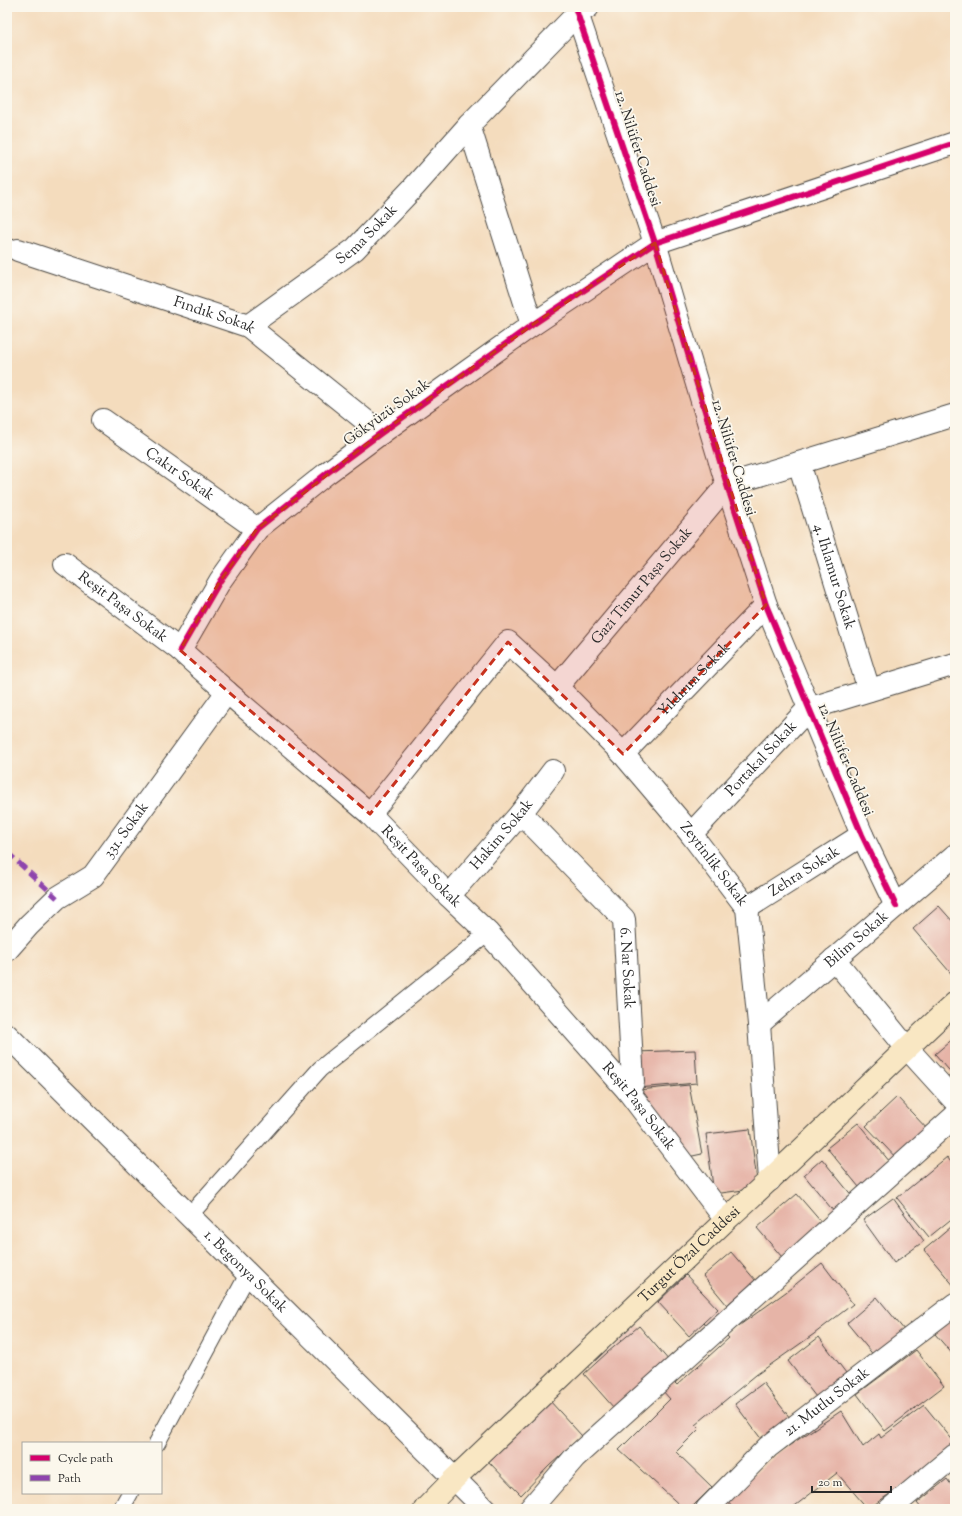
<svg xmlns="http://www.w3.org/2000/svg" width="962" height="1516" font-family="'Sorts Mill Goudy',serif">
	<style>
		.building { fill: #e6b4a7 }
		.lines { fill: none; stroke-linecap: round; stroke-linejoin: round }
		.lane-casing { stroke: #494641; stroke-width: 18 }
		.street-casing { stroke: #494641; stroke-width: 24 }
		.secondary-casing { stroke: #494641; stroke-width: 24 }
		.lane { stroke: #fff; stroke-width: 16 }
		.street { stroke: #fff; stroke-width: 22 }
		.secondary { stroke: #f9e7c3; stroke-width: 22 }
		.quiet { stroke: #8e44ad; stroke-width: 5; stroke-dasharray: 10 5; stroke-linecap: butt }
		.cycleway-casing { stroke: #fbf7ec; stroke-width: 8 }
		.cycleway { stroke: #d6006c; stroke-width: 6 }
		.marked { fill: #c8321e; fill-opacity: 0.2; stroke: #c8321e; stroke-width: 3; stroke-dasharray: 8 5; stroke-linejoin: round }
		.labels { text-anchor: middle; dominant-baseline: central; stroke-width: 3.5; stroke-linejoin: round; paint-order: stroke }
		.street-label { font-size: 15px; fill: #2b2b2b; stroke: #fbf7ec }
	</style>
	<rect width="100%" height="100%" fill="#fbf7ec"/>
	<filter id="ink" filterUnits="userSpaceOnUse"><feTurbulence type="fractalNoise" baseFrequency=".025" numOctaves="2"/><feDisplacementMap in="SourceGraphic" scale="8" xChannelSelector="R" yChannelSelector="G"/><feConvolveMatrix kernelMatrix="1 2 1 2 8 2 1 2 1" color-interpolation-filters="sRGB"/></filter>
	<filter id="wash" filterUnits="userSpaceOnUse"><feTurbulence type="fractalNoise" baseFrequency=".012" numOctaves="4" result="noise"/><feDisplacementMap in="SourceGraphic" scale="16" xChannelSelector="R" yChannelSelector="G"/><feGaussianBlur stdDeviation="0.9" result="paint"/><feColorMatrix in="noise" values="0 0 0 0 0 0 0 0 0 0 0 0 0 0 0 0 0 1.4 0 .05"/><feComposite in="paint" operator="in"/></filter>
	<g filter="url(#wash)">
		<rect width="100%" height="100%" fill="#f4dcbd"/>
		<g id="blocks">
			<g class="building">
				<polygon points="939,906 955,924 955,978 913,929"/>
				<polygon points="955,1037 955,1077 935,1054"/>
				<polygon points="695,1050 697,1083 637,1088 635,1052"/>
				<polygon points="689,1085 702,1154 683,1158 639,1090"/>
				<polygon points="897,1097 930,1132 899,1161 866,1126"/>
				<polygon points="858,1123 890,1162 859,1187 827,1148"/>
				<polygon points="750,1129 758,1188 714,1194 706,1134"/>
				<polygon points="947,1157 955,1167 955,1216 929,1237 897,1198"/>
				<polygon points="822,1159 853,1197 835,1213 804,1175"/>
				<polygon points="797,1194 822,1223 782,1257 757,1228"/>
				<polygon points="893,1198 924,1241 894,1263 863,1220"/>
				<polygon points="951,1227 955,1231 955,1287 924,1250"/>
				<polygon points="731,1252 756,1281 727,1305 703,1276"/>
				<polygon points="822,1263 853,1304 814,1334 756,1375 695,1425 699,1429 676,1452 712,1487 690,1509 684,1509 619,1450 670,1399 662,1390 672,1380 677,1385 729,1338 726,1335 786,1292"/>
				<polygon points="686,1275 718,1309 689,1336 658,1302"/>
				<polygon points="877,1297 905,1331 875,1357 847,1323"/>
				<polygon points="955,1316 955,1357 935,1334"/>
				<polygon points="639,1326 670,1362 614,1408 584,1374 608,1352"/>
				<polygon points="819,1337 846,1373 816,1397 788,1361"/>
				<polygon points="916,1350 944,1386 885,1431 857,1394"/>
				<polygon points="763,1383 790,1418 762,1440 735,1404"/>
				<polygon points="549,1400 582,1436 549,1466 521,1495 485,1458"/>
				<polygon points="924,1405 955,1443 955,1448 868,1509 837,1473 791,1509 734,1509 725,1499 778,1453 841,1411 863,1447 879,1434 881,1438"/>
				<polygon points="947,1479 955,1490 955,1509 922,1509 917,1503"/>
			</g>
		</g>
	</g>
	<g filter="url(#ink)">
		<use href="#blocks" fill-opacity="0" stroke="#494641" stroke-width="1"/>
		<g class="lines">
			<g class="lane-casing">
				<g id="lane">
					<polyline points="189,1216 320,1069 488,933"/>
					<polyline points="157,1443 248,1274"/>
					<polyline points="121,1509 130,1493"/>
				</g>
			</g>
			<g class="street-casing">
				<g id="street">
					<polyline points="575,7 655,243 727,485 766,605 862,835 896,906"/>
					<polyline points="469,125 532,325"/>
					<path id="s1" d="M18,250L248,326L381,433"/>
					<path id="s2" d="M248,326L355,249L414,187L469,125L578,13L588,7"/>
					<path id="s3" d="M103,420L257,529"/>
					<path id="s4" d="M799,463L869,690"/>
					<path id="s5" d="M65,564L180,650L227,692L370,814L449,896L488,933L628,1091L726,1220"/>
					<polyline points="180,650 220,581 257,529 327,473 381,433 532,325 655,243 955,143"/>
					<path id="s6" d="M557,687L727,485L955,415"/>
					<path id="s7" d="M623,754L766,605"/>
					<path id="s8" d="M521,813L624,919L633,1082L628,1091"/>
					<path id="s9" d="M370,814L508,642L557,687L623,754L691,834L747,908L759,1024L770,1180"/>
					<path id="s10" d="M691,834L808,709L955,664"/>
					<path id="s11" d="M449,896L521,813L553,771"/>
					<path id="s12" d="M747,908L862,835"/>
					<path id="s13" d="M7,950L29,925L57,898L93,876L227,692"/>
					<polyline points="834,959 906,1047 955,1101"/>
					<path id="s14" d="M759,1024L955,855"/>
					<path id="s15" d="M7,1035L485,1509"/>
					<polyline points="530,1509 575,1457 955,1116"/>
					<path id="s16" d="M707,1509L768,1447L955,1304"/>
					<polyline points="890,1509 955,1455"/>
				</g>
			</g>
			<g class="secondary-casing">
				<g id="secondary">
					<path id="s17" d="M425,1509L454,1479L726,1220C804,1150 878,1074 955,1003"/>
				</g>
			</g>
			<use href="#lane" class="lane"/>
			<use href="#street" class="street"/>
			<use href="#secondary" class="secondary"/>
			<polyline class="quiet" points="7,852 57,898"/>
			<g class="cycleway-casing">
				<g id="cycleway">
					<polyline points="575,7 655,243 727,485 766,605 862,835 896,906"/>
					<polyline points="180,650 220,581 257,529 327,473 381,433 532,325 655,243 955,143"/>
				</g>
			</g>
			<use href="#cycleway" class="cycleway"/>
		</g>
	</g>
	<path class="marked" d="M655,243L766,605L623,754L508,642L370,814L180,650L220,581L257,529L381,433L532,325Z"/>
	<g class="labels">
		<g class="street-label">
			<text transform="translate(637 149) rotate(72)">12. Nilüfer Caddesi</text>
			<text stroke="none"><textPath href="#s2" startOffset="150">Sema Sokak</textPath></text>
			<text stroke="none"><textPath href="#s1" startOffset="207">Fındık Sokak</textPath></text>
			<text transform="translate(387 413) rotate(-36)">Gökyüzü Sokak</text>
			<text transform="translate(733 458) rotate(73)">12. Nilüfer Caddesi</text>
			<text stroke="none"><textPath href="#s3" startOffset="94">Çakır Sokak</textPath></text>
			<text stroke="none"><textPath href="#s4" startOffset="119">4. Ihlamur Sokak</textPath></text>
			<text stroke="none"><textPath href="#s6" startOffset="132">Gazi Timur Paşa Sokak</textPath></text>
			<text stroke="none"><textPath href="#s5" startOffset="72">Reşit Paşa Sokak</textPath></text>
			<text stroke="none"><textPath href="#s7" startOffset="103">Yıldırım Sokak</textPath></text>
			<text stroke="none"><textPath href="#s10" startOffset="103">Portakal Sokak</textPath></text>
			<text transform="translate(845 760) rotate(67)">12. Nilüfer Caddesi</text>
			<text stroke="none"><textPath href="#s13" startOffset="171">331. Sokak</textPath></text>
			<text stroke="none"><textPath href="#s11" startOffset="81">Hakim Sokak</textPath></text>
			<text stroke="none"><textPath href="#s9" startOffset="524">Zeytinlik Sokak</textPath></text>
			<text stroke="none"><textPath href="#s5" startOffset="468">Reşit Paşa Sokak</textPath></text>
			<text stroke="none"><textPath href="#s12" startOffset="68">Zehra Sokak</textPath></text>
			<text stroke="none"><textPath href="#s14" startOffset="129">Bilim Sokak</textPath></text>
			<text stroke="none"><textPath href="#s8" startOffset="197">6. Nar Sokak</textPath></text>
			<text stroke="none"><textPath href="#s5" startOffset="792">Reşit Paşa Sokak</textPath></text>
			<text stroke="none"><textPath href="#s17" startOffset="367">Turgut Özal Caddesi</textPath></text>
			<text stroke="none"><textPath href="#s15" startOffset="336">1. Begonya Sokak</textPath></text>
			<text stroke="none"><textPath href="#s16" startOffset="161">21. Mutlu Sokak</textPath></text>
		</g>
	</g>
	<rect width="962" height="1516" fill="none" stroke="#fbf7ec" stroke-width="24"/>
	<rect x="22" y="1442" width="140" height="52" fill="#fbf7ec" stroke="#a8a59f"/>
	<rect x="30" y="1455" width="20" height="6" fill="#d6006c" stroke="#a8a59f"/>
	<text x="58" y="1462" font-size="12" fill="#2b2b2b">Cycle path</text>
	<rect x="30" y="1475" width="20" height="6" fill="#8e44ad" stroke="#a8a59f"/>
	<text x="58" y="1482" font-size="12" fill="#2b2b2b">Path</text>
	<path d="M812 1486v6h79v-6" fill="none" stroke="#2b2b2b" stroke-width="2"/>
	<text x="818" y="1486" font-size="12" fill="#2b2b2b" stroke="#fbf7ec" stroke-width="3" paint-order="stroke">20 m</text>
</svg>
